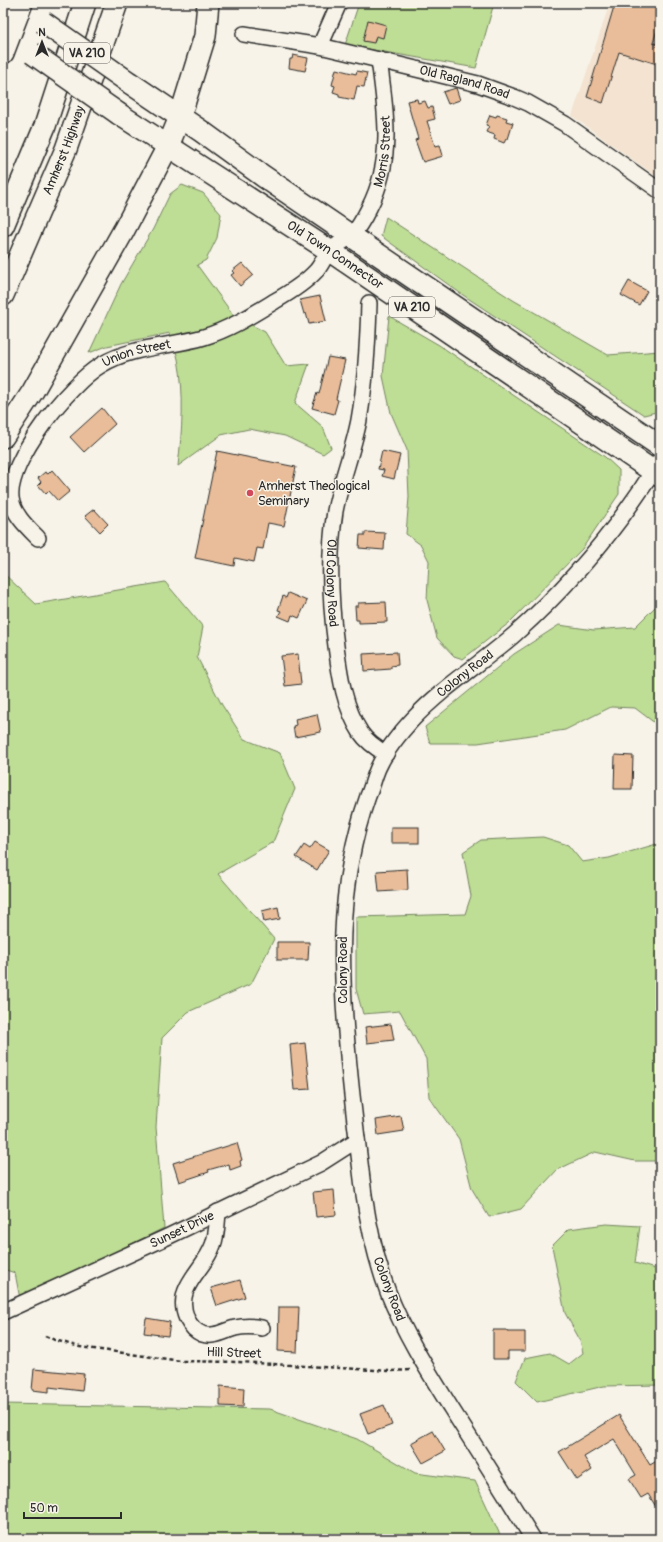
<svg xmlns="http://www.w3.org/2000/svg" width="663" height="1542" font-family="Pangolin,sans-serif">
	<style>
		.built { fill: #f3e3d0 }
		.green { fill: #bedd95; stroke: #748460 }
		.building { fill: #e9bd99; stroke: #2b2b2b }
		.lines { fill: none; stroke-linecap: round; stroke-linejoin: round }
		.minor-casing { stroke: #2b2b2b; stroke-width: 18 }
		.highway-casing { stroke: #2b2b2b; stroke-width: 24 }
		.path { stroke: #2b2b2b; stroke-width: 2.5; stroke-dasharray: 4 3; stroke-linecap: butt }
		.minor { stroke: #f7f3e8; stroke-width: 15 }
		.highway { stroke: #f7f3e8; stroke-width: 21 }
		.highway-bridge-casing { stroke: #2b2b2b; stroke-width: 24; stroke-linecap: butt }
		.highway-bridge { stroke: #f7f3e8; stroke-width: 21 }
		.poi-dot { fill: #d1495b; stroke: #f7f3e8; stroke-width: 1.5 }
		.labels { text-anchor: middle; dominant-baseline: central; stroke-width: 3; stroke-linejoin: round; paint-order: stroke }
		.shield { fill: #f7f3e8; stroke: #686764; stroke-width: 1 }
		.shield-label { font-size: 12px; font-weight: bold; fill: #2b2b2b }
		.street-label { font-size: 13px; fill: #2b2b2b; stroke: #f7f3e8 }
		.poi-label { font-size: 13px; fill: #2b2b2b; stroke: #f7f3e8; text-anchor: start }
	</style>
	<rect width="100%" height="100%" fill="#f7f3e8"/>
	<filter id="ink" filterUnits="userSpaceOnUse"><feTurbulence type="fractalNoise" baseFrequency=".025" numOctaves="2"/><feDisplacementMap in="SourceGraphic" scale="8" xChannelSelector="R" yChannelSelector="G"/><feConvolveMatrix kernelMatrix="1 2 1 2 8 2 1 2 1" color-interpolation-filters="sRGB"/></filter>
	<g filter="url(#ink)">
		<polygon class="built" points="610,3 660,3 660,173 657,177 572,116"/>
		<g class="green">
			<polygon points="359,3 494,3 476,68 345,45"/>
			<path d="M182,185L203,193L221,214L217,238L206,260L197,265L234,316L265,332L286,366L309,364L295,403L323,427L331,448L323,454L285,436L249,429L221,435L178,466C182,431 185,395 178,359C176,351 173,342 170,333L107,346L89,353L121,284L153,229L170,194Z"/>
			<polygon points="386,217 513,300 608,355 660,351 660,411 644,415 460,293 381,236"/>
			<polygon points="389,316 439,345 605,457 619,470 619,494 582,549 509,623 463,659 454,656 437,638 427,600 429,561 421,545 406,534 409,497 407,450 391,413 383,376"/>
			<polygon points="3,573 36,604 165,582 203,627 197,657 222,705 244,739 280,753 295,789 273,842 218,874 274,939 251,984 188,1012 162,1038 156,1127 164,1228 20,1299 15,1273 3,1269"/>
			<polygon points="660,586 660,727 635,708 611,707 565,730 478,743 430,743 425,727 514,654 559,625 594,630 635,627 656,606"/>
			<polygon points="543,837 568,845 582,862 609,858 660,843 660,1161 635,1161 595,1152 557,1170 521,1209 489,1217 472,1189 459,1139 429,1097 426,1059 400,1011 363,1014 356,989 356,917 465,914 471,896 463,852 481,840"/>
			<polygon points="606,1224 640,1226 635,1263 655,1269 660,1261 660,1385 604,1386 537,1402 516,1381 525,1358 550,1353 569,1364 583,1353 580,1340 565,1313 552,1246 569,1229"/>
			<polygon points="3,1404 270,1409 357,1439 415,1473 475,1481 502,1539 3,1539"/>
		</g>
		<g class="building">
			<polygon points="615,3 660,3 660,20 653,43 660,45 660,65 619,52 603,103 587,97"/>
			<polygon points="368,20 386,25 383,38 376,36 374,43 363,41"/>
			<polygon points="293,55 308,58 305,71 289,68 290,59 292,59"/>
			<polygon points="336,69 356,74 357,71 367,73 364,87 357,86 354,100 339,97 339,94 333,92 335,86 332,85"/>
			<polygon points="456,88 460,100 448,104 443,92"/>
			<polygon points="417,99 418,103 425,101 428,108 432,107 435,119 427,121 435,146 440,145 443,156 423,162 415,140 418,139 407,101"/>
			<polygon points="490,115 496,117 497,115 507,118 506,121 513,123 508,139 506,139 504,143 494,139 495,135 486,132 489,126 486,125"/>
			<polygon points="242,263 253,275 240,286 231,275 234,273 232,271"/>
			<polygon points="629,281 647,291 639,305 621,295"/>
			<polygon points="320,296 326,321 309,324 306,313 304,314 300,300"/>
			<polygon points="328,357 345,360 336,399 338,400 334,414 312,408 317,393 319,394"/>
			<polygon points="102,408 115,424 84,452 70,437"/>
			<polygon points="217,451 296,467 284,526 268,523 263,549 257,548 254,562 235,558 234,566 195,558"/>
			<polygon points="382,451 400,455 394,479 382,476 384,470 378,469"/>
			<polygon points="52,470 70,491 58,501 49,491 46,494 38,485 41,482 38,478 45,472 48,474"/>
			<polygon points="94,509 108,524 100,532 85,516"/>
			<polygon points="365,532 385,533 384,550 359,548 360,535 365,535"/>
			<polygon points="288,593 307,601 299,618 292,615 290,621 278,616 281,611 278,610 283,596 286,598"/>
			<polygon points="386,602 387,622 359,623 359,620 356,620 355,606 358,606 358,603"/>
			<polygon points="397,652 398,665 391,666 391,669 364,671 363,654"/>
			<polygon points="298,654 301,684 285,686 281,656"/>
			<polygon points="317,714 321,732 295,737 293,726 296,725 295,719"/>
			<polygon points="615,755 633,756 632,789 614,789"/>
			<rect x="391" y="827" width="28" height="16"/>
			<polygon points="315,842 329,850 317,870 296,857 304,845 310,849"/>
			<polygon points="407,869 408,890 379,892 377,871"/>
			<polygon points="278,907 280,919 264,922 262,911"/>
			<polygon points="277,942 309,942 308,960 277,960"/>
			<polygon points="391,1024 394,1040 367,1043 365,1027"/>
			<polygon points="305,1043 310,1089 294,1090 290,1045"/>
			<polygon points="401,1116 404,1131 378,1135 376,1120"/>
			<polygon points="237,1143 242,1160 240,1161 241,1166 230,1170 229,1164 208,1170 209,1172 179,1182 173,1163"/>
			<polygon points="334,1190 336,1215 316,1217 313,1192"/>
			<polygon points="240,1280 245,1297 217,1306 211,1288"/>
			<polygon points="279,1307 299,1307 297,1352 278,1351"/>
			<polygon points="146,1318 170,1322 168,1336 144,1333"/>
			<polygon points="493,1330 507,1330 507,1332 525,1332 525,1351 508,1351 508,1359 493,1359"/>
			<polygon points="34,1369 84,1374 82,1391 49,1387 49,1392 32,1390"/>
			<polygon points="220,1386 244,1388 243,1407 220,1406"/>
			<polygon points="384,1405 392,1425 368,1434 360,1414"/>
			<polygon points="619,1415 650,1465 660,1459 660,1513 648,1494 641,1498 629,1479 636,1475 614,1439 584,1457 592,1470 577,1480 559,1452"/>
			<polygon points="433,1431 445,1451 423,1463 411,1443"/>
		</g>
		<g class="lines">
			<g class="minor-casing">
				<g id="minor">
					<path id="s1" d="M244,34L320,46L379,60L478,84L514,97L528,103L565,124L660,191"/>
					<polyline points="320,46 339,3"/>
					<path id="s2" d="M369,303C368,342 366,381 359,420C353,451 341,480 335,511C328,556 330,601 336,646C340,676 344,707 361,733C367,742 376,748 386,754"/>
					<path id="s3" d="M38,538C27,527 13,514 11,498C7,461 70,383 101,365C132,346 170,347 204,337C230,329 252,315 275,301C289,293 305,283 316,271C322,265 324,256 330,251C336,244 346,241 352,235C359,227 364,218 369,208C394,160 386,111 379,60"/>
					<path d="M218,1212C217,1223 217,1235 213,1245C204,1271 173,1287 187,1319C190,1325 195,1331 202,1334C214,1338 224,1331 235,1328C244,1326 253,1326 262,1328"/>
					<path id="s4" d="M3,1312L167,1237L321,1163L357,1140"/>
					<path id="s5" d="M533,1539C506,1495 479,1452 451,1408C428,1371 404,1333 388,1292C376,1260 369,1228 364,1195C359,1155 354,1116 350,1076C340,979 335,889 368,796C372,787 374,777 378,768C386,750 400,733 413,719C443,687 482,663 515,634C570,585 621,524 660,460"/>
				</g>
			</g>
			<g class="highway-casing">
				<g id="highway">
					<polyline points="3,53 22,3"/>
					<polyline points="130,83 201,131 263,176 660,446"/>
					<path id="s6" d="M119,114L330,251L660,476"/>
					<polyline points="3,226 45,126 85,3"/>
					<path id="s7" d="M3,295L66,149L117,3"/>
					<polyline points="3,437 33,391 124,230 168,146 180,117 205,36 208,3"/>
				</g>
			</g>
			<polyline class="path" points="45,1336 55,1340 80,1347 181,1361 239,1362 390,1371 411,1370"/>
			<use href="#minor" class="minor"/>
			<use href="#highway" class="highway"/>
			<g class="highway-bridge-casing">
				<g id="highway-bridge">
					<polyline points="43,22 130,83"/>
					<polyline points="32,53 119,114"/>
				</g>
			</g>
			<use href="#highway-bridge" class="highway-bridge"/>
		</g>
	</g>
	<circle class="poi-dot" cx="250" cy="493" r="4"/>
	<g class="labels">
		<g class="shield">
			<rect x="64" y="43" width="46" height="20" rx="3"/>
			<rect x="389" y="297" width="46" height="20" rx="3"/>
		</g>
		<g class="shield-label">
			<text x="87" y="53">VA 210</text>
			<text x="412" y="307">VA 210</text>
		</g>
		<g class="street-label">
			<text stroke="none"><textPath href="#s1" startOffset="226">Old Ragland Road</textPath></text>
			<text stroke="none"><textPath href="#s7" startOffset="157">Amherst Highway</textPath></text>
			<text stroke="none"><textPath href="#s3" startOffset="595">Morris Street</textPath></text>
			<text stroke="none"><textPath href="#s6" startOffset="258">Old Town Connector</textPath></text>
			<text stroke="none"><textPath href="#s3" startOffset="252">Union Street</textPath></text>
			<text stroke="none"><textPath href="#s2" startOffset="284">Old Colony Road</textPath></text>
			<text stroke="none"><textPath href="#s5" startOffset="949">Colony Road</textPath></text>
			<text transform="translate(343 970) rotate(-90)">Colony Road</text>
			<text stroke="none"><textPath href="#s4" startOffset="197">Sunset Drive</textPath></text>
			<text transform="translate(389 1289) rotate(69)">Colony Road</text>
			<text transform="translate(234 1353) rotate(2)">Hill Street</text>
		</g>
		<g class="poi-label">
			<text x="258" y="486">Amherst Theological<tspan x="258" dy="15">Seminary</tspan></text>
		</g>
	</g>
	<rect width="663" height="1542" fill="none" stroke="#f7f3e8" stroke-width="16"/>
	<rect x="8" y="8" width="647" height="1526" fill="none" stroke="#2b2b2b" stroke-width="1.5" filter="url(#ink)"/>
	<g transform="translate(42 42)" stroke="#f7f3e8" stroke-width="3" paint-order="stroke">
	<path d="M0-3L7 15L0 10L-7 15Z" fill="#2b2b2b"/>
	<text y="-6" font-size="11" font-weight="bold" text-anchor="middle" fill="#2b2b2b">N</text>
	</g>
	<path d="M24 1512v6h97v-6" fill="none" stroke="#2b2b2b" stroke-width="2"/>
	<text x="30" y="1512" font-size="12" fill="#2b2b2b" stroke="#f7f3e8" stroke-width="3" paint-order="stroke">50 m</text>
</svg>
